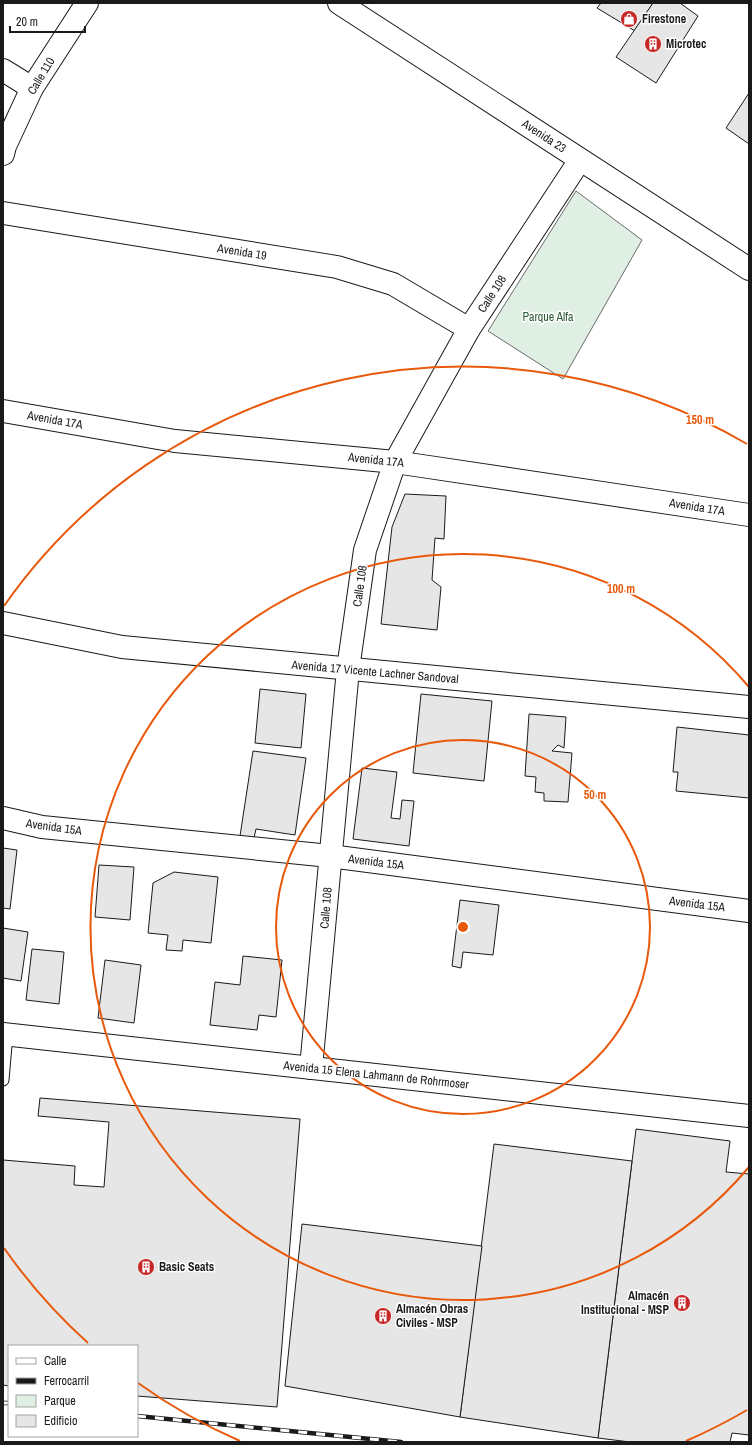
<svg xmlns="http://www.w3.org/2000/svg" width="752" height="1445" font-family="'Archivo Narrow',sans-serif">
	<style>
		.green { fill: #e0efe3; stroke: #6a6a6a }
		.building { fill: #e6e6e6; stroke: #1a1a1a }
		.lines { fill: none; stroke-linecap: round; stroke-linejoin: round }
		.lane-casing { stroke: #1a1a1a; stroke-width: 13 }
		.street-casing { stroke: #1a1a1a; stroke-width: 24 }
		.lane { stroke: #fff; stroke-width: 11 }
		.street { stroke: #fff; stroke-width: 22 }
		.rail-casing { stroke: #1a1a1a; stroke-width: 4.5 }
		.rail { stroke: #fff; stroke-width: 3; stroke-dasharray: 9; stroke-linecap: butt }
		.ring { fill: none; stroke: #e8590c; stroke-width: 2 }
		.labels { text-anchor: middle; dominant-baseline: central; stroke-width: 3; stroke-linejoin: round; paint-order: stroke }
		.poi-label { font-size: 12px; font-weight: bold; fill: #1a1a1a; stroke: #fff; text-anchor: start }
		.street-label { font-size: 12px; fill: #1a1a1a; stroke: #fff }
		.park-label { font-size: 12px; fill: #2b5a34; stroke: #fff }
		.centre { fill: #e8590c; stroke: #fff; stroke-width: 2 }
		.ring-label { font-size: 12px; text-anchor: middle; font-weight: bold; fill: #e8590c; stroke: #fff; stroke-width: 3; stroke-linejoin: round; paint-order: stroke }
	</style>
	<rect width="100%" height="100%" fill="#fff"/>
	<polygon class="green" points="576,191 642,240 563,379 488,331"/>
	<g class="building">
		<polygon points="601,3 653,3 635,31 597,8"/>
		<polygon points="653,3 680,3 698,16 656,83 616,57"/>
		<polygon points="749,93 749,144 726,128"/>
		<polygon points="405,494 446,496 444,539 435,538 432,580 441,587 437,630 381,624 392,527"/>
		<polygon points="260,689 306,694 301,748 255,743"/>
		<polygon points="421,694 492,701 484,781 413,773"/>
		<polygon points="529,714 566,717 564,748 558,745 552,751 572,753 568,802 544,801 544,793 535,792 536,777 525,776"/>
		<polygon points="677,727 749,735 749,798 676,791 678,772 673,772"/>
		<polygon points="253,751 306,758 295,835 256,829 254,838 240,836"/>
		<polygon points="362,768 397,772 391,818 400,819 402,800 414,801 409,846 353,839"/>
		<polygon points="3,848 17,850 10,909 3,908"/>
		<polygon points="99,865 134,867 130,920 95,917"/>
		<polygon points="174,872 218,877 211,943 183,940 182,951 166,950 168,935 148,933 153,883"/>
		<polygon points="460,900 499,905 493,955 463,952 461,968 452,966"/>
		<polygon points="3,928 28,932 21,981 3,978"/>
		<polygon points="32,949 64,952 59,1004 26,1000"/>
		<polygon points="243,956 282,960 276,1017 259,1015 257,1030 210,1025 215,982 240,985"/>
		<polygon points="105,960 141,965 134,1023 98,1018"/>
		<polygon points="40,1098 300,1119 277,1407 137,1396 137,1346 9,1346 9,1386 3,1385 3,1160 75,1166 74,1185 104,1187 109,1122 38,1116"/>
		<polygon points="636,1129 730,1141 726,1172 749,1174 749,1435 732,1433 730,1442 630,1442 598,1438"/>
		<polygon points="494,1144 632,1161 598,1438 460,1417"/>
		<polygon points="302,1224 482,1246 460,1417 285,1386"/>
	</g>
	<g class="lines">
		<g class="lane-casing">
			<polyline id="lane" points="3,1080 7,1034"/>
		</g>
		<g class="street-casing">
			<g id="street">
				<polyline points="339,3 749,269"/>
				<polyline points="3,70 32,88"/>
				<polyline points="3,154 5,146 32,88 87,3"/>
				<polyline points="3,213 337,267 393,284 469,329"/>
				<polyline points="3,411 175,441 395,462 749,515"/>
				<polyline points="3,623 122,647 749,707"/>
				<polyline points="3,818 42,827 330,856 749,911"/>
				<polyline points="3,1034 749,1116"/>
				<polyline points="311,1068 348,669 365,550 395,462 469,329 580,160"/>
			</g>
		</g>
		<use href="#lane" class="lane"/>
		<use href="#street" class="street"/>
		<g class="rail-casing">
			<g id="rail">
				<polyline points="3,1403 9,1403"/>
				<polyline points="137,1416 401,1442"/>
			</g>
		</g>
		<use href="#rail" class="rail"/>
	</g>
	<g class="ring">
		<circle cx="463" cy="927" r="187"/>
		<path d="M749 1167A373 373 0 1 1 749 687"/>
		<path d="M747 1410A560 560 0 0 1 686 1441M240 1441A560 560 0 0 1 138 1383M88 1343A560 560 0 0 1 4 1248M4 606A560 560 0 0 1 747 444"/>
	</g>
	<defs>
		<g id="shop-disc" transform="scale(0.9)"><circle r="9.5" fill="#c62828" stroke="#fff"/><path d="M-5-2.5h2.3a2.7 3.5 0 0 1 5.4 0H5L5.5 6h-11ZM-1.5-2.5h3a1.5 2.3 0 0 0-3 0Z" fill="#fff"/></g>
		<g id="building-disc" transform="scale(0.9)"><circle r="9.5" fill="#c62828" stroke="#fff"/><path d="M-4-6H4V6H1V3H-1V6H-4ZM-2.5-4.3h1.7v1.8h-1.7ZM.8-4.3h1.7v1.8H.8ZM-2.5-1h1.7V.8h-1.7ZM.8-1h1.7V.8H.8Z" fill="#fff"/></g>
	</defs>
	<g fill-rule="evenodd">
		<use href="#shop-disc" x="629" y="19"/>
		<use href="#building-disc" x="653" y="44"/>
		<use href="#building-disc" x="146" y="1267"/>
		<use href="#building-disc" x="682" y="1303"/>
		<use href="#building-disc" x="383" y="1316"/>
	</g>
	<g class="labels">
		<g class="poi-label">
			<text x="642" y="19">Firestone</text>
			<text x="666" y="44">Microtec</text>
			<text x="159" y="1267">Basic Seats</text>
			<text x="669" y="1296" text-anchor="end">Almacén<tspan x="669" dy="14">Institucional - MSP</tspan></text>
			<text x="396" y="1309">Almacén Obras<tspan x="396" dy="14">Civiles - MSP</tspan></text>
		</g>
		<g class="street-label">
			<text transform="translate(41 76) rotate(-59)">Calle 110</text>
			<text transform="translate(544 136) rotate(33)">Avenida 23</text>
			<text transform="translate(242 252) rotate(9)">Avenida 19</text>
			<text transform="translate(492 294) rotate(-57)">Calle 108</text>
			<text transform="translate(55 420) rotate(10)">Avenida 17A</text>
			<text transform="translate(376 460) rotate(6)">Avenida 17A</text>
			<text transform="translate(697 507) rotate(9)">Avenida 17A</text>
			<text transform="translate(360 586) rotate(-82)">Calle 108</text>
			<text transform="translate(375 672) rotate(5)">Avenida 17 Vicente Lachner Sandoval</text>
			<text transform="translate(54 827) rotate(8)">Avenida 15A</text>
			<text transform="translate(376 862) rotate(7)">Avenida 15A</text>
			<text transform="translate(697 904) rotate(7)">Avenida 15A</text>
			<text transform="translate(326 908) rotate(-85)">Calle 108</text>
			<text transform="translate(376 1075) rotate(6)">Avenida 15 Elena Lahmann de Rohrmoser</text>
		</g>
		<g class="park-label">
			<text x="548" y="317">Parque Alfa</text>
		</g>
	</g>
	<circle cx="463" cy="927" r="6" class="centre"/>
	<g class="ring-label">
		<text x="700" y="424">150 m</text>
		<text x="621" y="593">100 m</text>
		<text x="595" y="799">50 m</text>
	</g>
	<rect width="752" height="1445" fill="none" stroke="#1a1a1a" stroke-width="8"/>
	<rect x="8" y="1345" width="130" height="92" fill="#ffffff" stroke="#a3a3a3"/>
	<rect x="16" y="1358" width="20" height="6" fill="#ffffff" stroke="#a3a3a3"/>
	<text x="44" y="1365" font-size="12" fill="#1a1a1a">Calle</text>
	<rect x="16" y="1378" width="20" height="6" fill="#1a1a1a" stroke="#a3a3a3"/>
	<text x="44" y="1385" font-size="12" fill="#1a1a1a">Ferrocarril</text>
	<rect x="16" y="1395" width="20" height="12" fill="#e0efe3" stroke="#a3a3a3"/>
	<text x="44" y="1405" font-size="12" fill="#1a1a1a">Parque</text>
	<rect x="16" y="1415" width="20" height="12" fill="#e6e6e6" stroke="#a3a3a3"/>
	<text x="44" y="1425" font-size="12" fill="#1a1a1a">Edificio</text>
	<path d="M10 26v6h75v-6" fill="none" stroke="#1a1a1a" stroke-width="2"/>
	<text x="16" y="26" font-size="12" fill="#1a1a1a" stroke="#ffffff" stroke-width="3" paint-order="stroke">20 m</text>
</svg>
